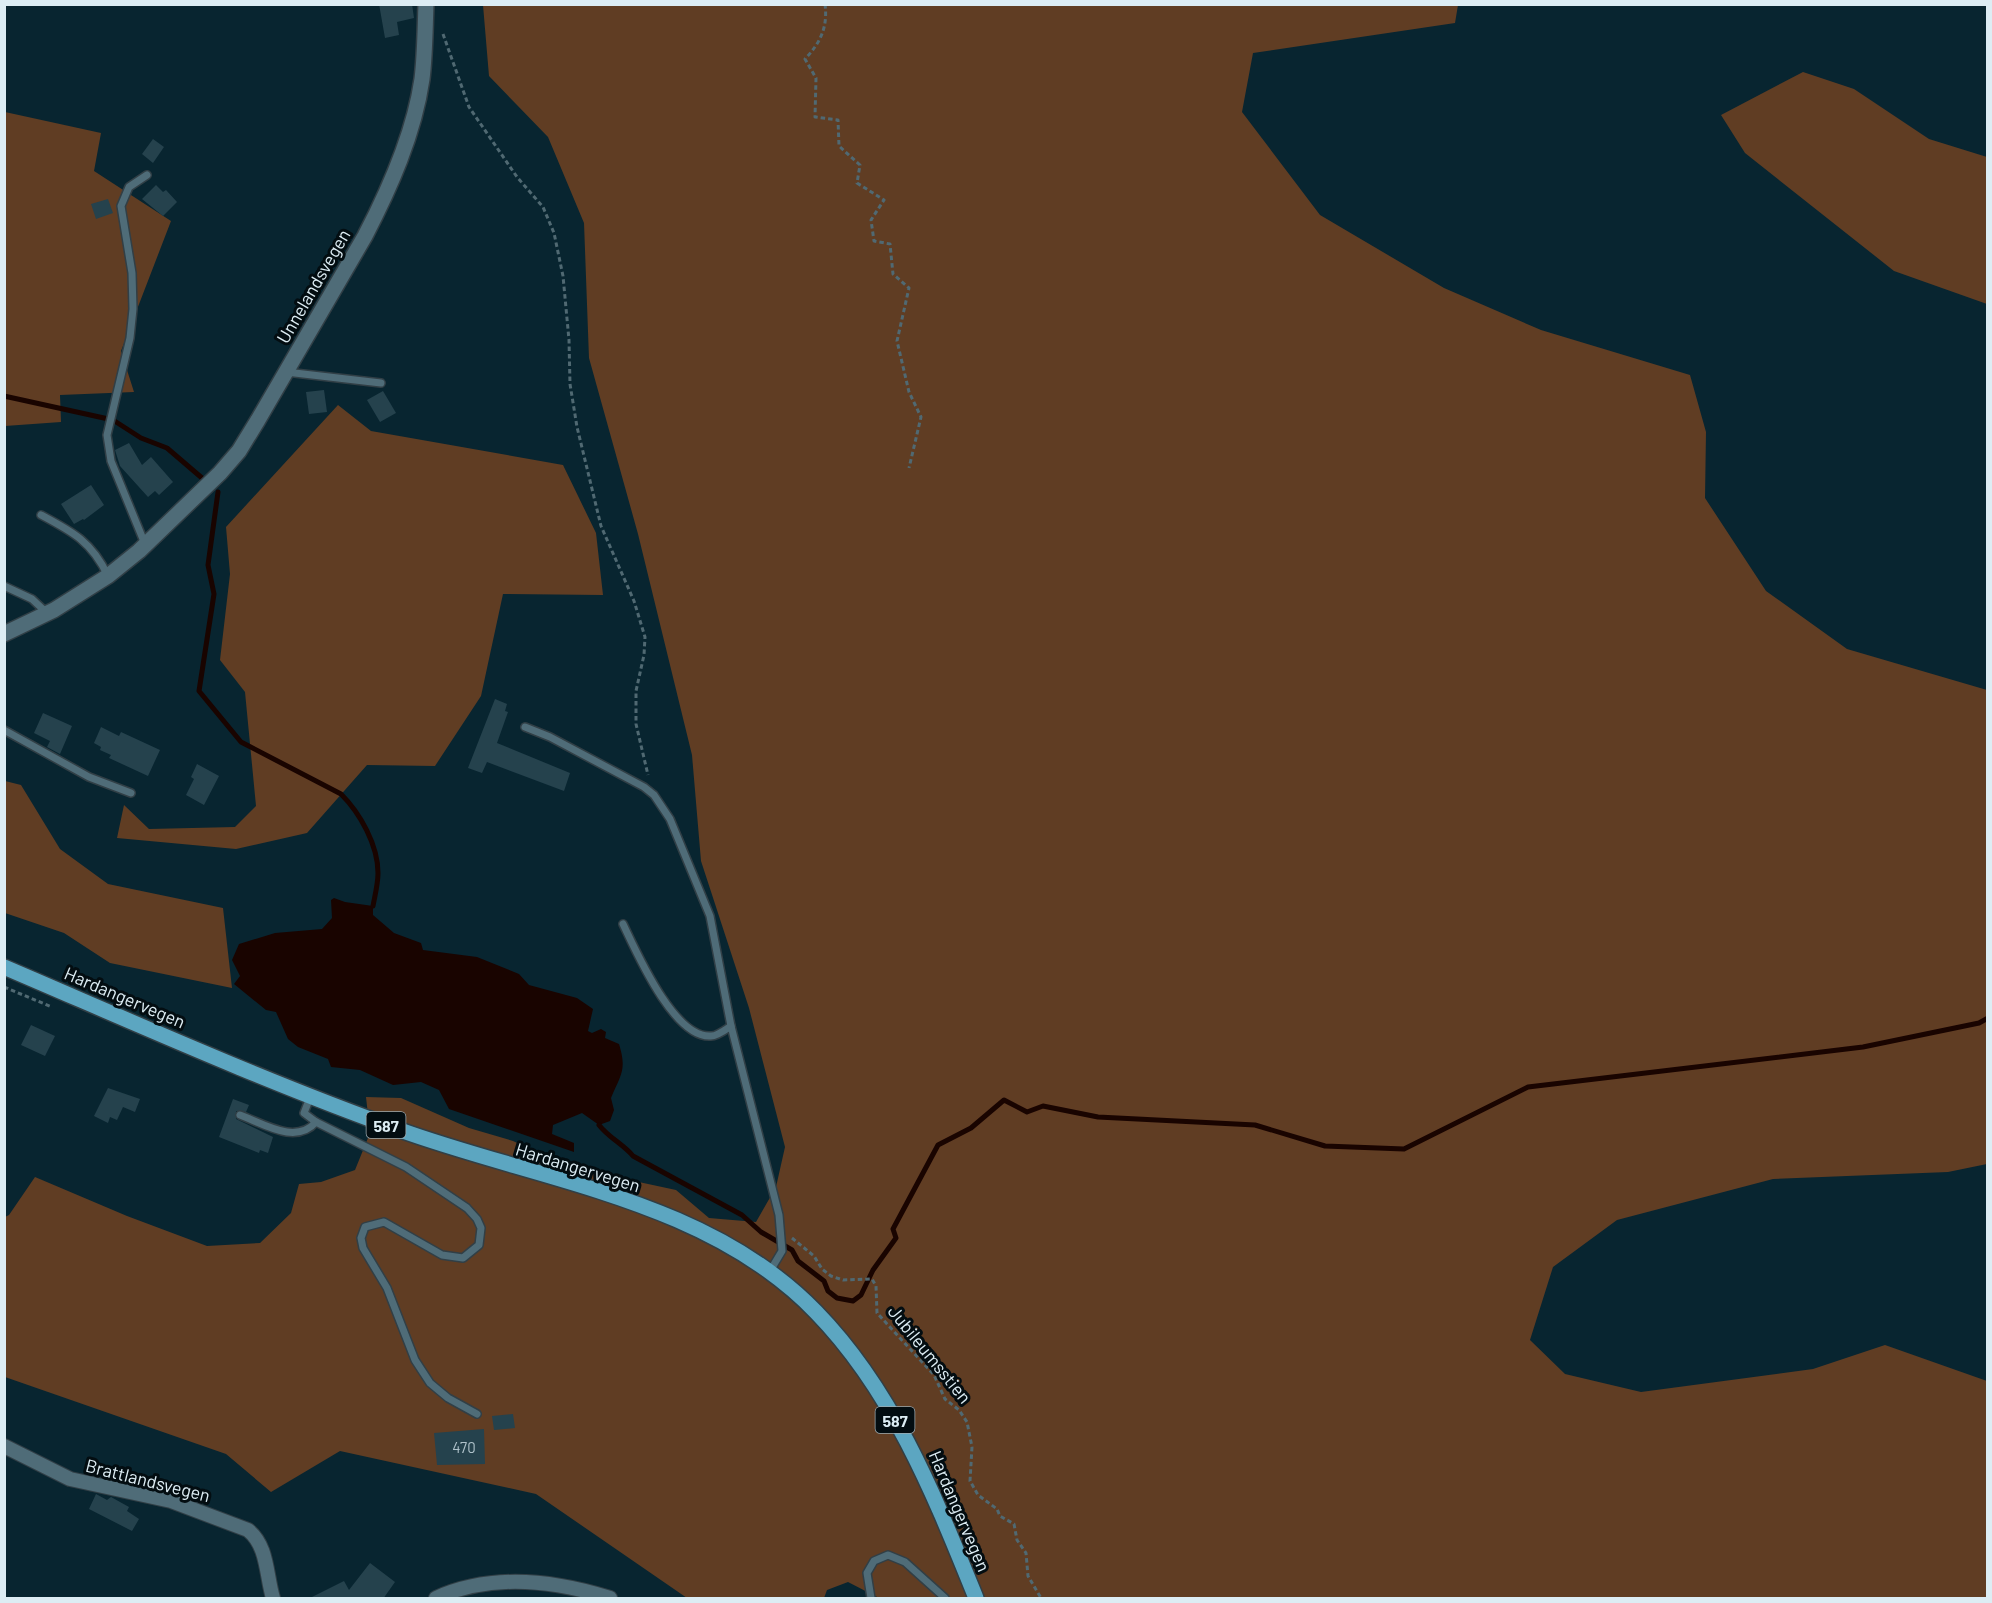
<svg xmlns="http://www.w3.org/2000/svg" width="1992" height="1603" font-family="Barlow,sans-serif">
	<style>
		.green { fill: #603d23 }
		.water { fill: #190400 }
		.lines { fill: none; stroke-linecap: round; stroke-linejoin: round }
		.stream { stroke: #190400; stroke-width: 5 }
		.building { fill: #25424d }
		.lane-casing { stroke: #313f46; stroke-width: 10 }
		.street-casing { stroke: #313f46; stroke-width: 16 }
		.secondary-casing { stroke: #313f46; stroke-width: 18 }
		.primary-casing { stroke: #313f46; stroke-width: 18 }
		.path { stroke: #506972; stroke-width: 3; stroke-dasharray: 4.5 3; stroke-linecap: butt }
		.lane { stroke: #4f6c78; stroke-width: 7 }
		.street { stroke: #4f6c78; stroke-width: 14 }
		.secondary { stroke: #4f6c78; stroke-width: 15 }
		.primary { stroke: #5ca6c1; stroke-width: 15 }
		.labels { text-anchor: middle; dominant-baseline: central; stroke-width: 6; stroke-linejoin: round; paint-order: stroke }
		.number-label { font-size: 15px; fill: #afc2ca }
		.shield { fill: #030d11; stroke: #9caab0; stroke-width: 1.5 }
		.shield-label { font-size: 16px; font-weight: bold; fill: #ddedf4 }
		.street-label { font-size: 18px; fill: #ddedf4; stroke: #030d11 }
	</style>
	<rect width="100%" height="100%" fill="#082530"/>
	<g class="green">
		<polygon points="483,5 1458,5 1455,23 1253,53 1242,112 1320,215 1444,288 1541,330 1690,375 1706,432 1705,498 1766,591 1847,649 1987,690 1987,1164 1948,1172 1773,1179 1617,1220 1553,1267 1530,1340 1565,1374 1641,1392 1813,1369 1885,1345 1987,1381 1987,1598 879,1598 848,1582 827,1590 824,1598 687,1598 536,1494 340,1451 271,1492 226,1454 5,1377 5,1217 9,1215 35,1177 127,1216 207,1246 260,1243 291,1213 299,1184 321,1182 355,1170 370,1133 366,1097 401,1098 469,1128 513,1141 569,1167 676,1190 709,1218 756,1222 776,1187 785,1147 749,1008 701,861 692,755 638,534 589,358 584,223 548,137 489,76"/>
		<polygon points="1803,72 1854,89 1929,139 1987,157 1987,304 1894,271 1745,153 1721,115"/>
		<polygon points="5,112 101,133 94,171 171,221 121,351 134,392 60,395 61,422 5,426"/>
		<polygon points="338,405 371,431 563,465 596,533 603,595 503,594 481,696 435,766 367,765 307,833 236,849 117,838 124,805 149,829 235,827 256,806 245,692 220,660 230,574 226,527"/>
		<polygon points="5,781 21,785 60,849 108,884 223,908 232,988 110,963 64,933 5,913"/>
	</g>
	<path class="water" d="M334,898L345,902L373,906V915L394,933L421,943L423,950L477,957L519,974L529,985L577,998L593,1009L588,1031L592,1033L601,1029L606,1032L605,1038L619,1044C627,1070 621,1074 611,1098L614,1110L610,1121L599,1125L582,1113L553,1125L552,1134L574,1143V1152L449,1109L439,1090L421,1082L393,1085L360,1070L331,1067L328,1059L298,1047L288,1039L276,1012L266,1010L234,984L240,976L232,960L239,944L275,933L322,929L332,918L331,900Z"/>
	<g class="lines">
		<g class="stream">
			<polyline points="4,396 113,420 141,438 167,448 202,478"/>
			<path d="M218,492L208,565L214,594L199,691L241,742L341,794C360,813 378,845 378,873C378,884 375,895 373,906"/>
			<path d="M599,1125C609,1138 623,1144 633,1156L742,1215L761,1232L792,1250L798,1261L824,1281L828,1291L837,1298L853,1301L861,1295L873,1270L896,1238L893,1229L938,1145L971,1128L1004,1100L1027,1112L1043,1106L1098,1117L1255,1125L1325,1146L1404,1149L1528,1087L1863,1047L1979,1023L1988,1018"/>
		</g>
	</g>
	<g class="building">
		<polygon points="379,4 412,4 414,18 397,22 399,35 385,38"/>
		<polygon points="153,139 164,147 153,163 142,154"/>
		<polygon points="156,185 163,192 166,190 177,202 163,216 142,199"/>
		<polygon points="108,199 113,213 96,219 91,204"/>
		<polygon points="324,390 327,412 309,414 306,392"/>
		<polygon points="383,391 396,413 380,422 367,400"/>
		<polygon points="129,443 142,465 151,457 173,482 159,495 155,491 148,497 120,466 115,450"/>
		<polygon points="91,485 104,505 84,520 83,519 74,524 61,504"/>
		<polygon points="495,699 507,704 505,711 508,712 497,743 570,773 564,791 487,762 482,773 468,768"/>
		<polygon points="43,713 72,726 60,754 47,747 50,741 34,733"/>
		<polygon points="101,727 119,736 121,732 160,750 148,776 109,758 111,755 100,750 101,747 94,743"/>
		<polygon points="197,764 219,776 204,805 186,795 194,779 191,777"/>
		<polygon points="31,1025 55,1036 45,1056 21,1045"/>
		<polygon points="108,1088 140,1099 135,1112 123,1107 117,1120 110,1117 108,1123 94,1116"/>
		<polygon points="233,1099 249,1105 246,1112 236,1111 236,1119 273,1137 268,1153 260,1150 259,1153 219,1137"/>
		<polygon points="513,1414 515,1428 494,1430 492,1416"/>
		<polygon points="484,1429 485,1464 437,1465 434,1433"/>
		<polygon points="96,1494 107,1500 111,1497 129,1507 127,1511 139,1519 132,1531 89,1509"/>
		<polygon points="370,1563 395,1582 383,1599 308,1599 344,1581 349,1590"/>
	</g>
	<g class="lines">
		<g class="lane-casing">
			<g id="lane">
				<polyline points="286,372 381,383"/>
				<path d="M41,515C73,532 92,542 108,576"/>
				<polyline points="145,544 111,461 107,435 130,338 133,309 132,273 121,206 129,187 147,175"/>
				<polyline points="4,586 32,599 48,614"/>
				<polyline points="525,727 550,737 644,787 654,795 670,819 710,916 731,1026 779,1215 782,1251 770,1271"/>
				<polyline points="4,730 89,777 131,793"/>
				<path d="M623,924C636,951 674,1039 711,1036C717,1036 725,1030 731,1026"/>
				<polyline points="311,1095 304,1113 316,1122 406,1167 467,1208 477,1219 481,1228 479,1245 463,1258 442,1255 384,1222 365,1227 361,1238 363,1248 387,1288 415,1360 430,1383 448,1398 477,1414"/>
				<path d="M240,1115C264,1124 296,1145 316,1122"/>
				<polyline points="871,1598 867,1573 874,1561 888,1555 905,1562 945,1598"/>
			</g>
		</g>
		<g class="street-casing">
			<g id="street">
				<path d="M4,1446L70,1479L171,1501L248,1530C268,1546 266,1575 273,1598"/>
				<path d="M436,1598C491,1573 553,1580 610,1598"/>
			</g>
		</g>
		<g class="secondary-casing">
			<path id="secondary" d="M4,634L54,610L108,576L139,551L220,473L239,451L258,420L365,236C390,188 414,134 422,79C425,55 425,29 426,4"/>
		</g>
		<g class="primary-casing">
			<path id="primary" d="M4,967C135,1023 266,1082 400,1130C541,1181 708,1200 816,1312C894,1392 935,1497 976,1598"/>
		</g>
		<g class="path">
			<path d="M825,4C828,28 820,43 805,59L816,78L815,117L838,120L839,146L860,165L857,183L884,200L871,220L874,241L890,244L893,274L909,288L897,341L909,392L921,417L909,468"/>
			<polyline points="443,34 469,107 517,177 543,207 554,233 563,276 569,340 570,384 577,427 601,526 634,601 645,637 644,655 636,691 636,724 648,775"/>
			<polyline points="4,987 52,1007"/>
			<polyline points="792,1238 814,1256 822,1269 831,1276 843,1280 872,1279 876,1286 877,1313 934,1375 945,1399 959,1410 967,1422 972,1447 970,1481 978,1495 997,1509 1000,1516 1014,1524 1017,1540 1026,1553 1028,1576 1041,1598"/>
		</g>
		<use href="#lane" class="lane"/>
		<use href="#street" class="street"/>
		<use href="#secondary" class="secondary"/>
		<use href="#primary" class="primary"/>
	</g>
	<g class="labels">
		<g class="number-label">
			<text x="464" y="1447">470</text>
		</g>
		<g class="shield">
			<rect x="366.5" y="1112" width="39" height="26" rx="4.5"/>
			<rect x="875.5" y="1407" width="39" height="26" rx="4.5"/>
		</g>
		<g class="shield-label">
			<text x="386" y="1125">587</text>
			<text x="895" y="1420">587</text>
		</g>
		<g class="street-label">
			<text transform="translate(313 286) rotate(-60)">Unnelandsvegen</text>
			<text transform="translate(125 997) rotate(23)">Hardangervegen</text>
			<text transform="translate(578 1167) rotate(17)">Hardangervegen</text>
			<text transform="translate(930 1354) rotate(51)">Jubileumsstien</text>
			<text transform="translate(148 1480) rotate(14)">Brattlandsvegen</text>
			<text transform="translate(960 1511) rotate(67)">Hardangervegen</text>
		</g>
	</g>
	<rect width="1992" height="1603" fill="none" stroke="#ddedf4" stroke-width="12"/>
</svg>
